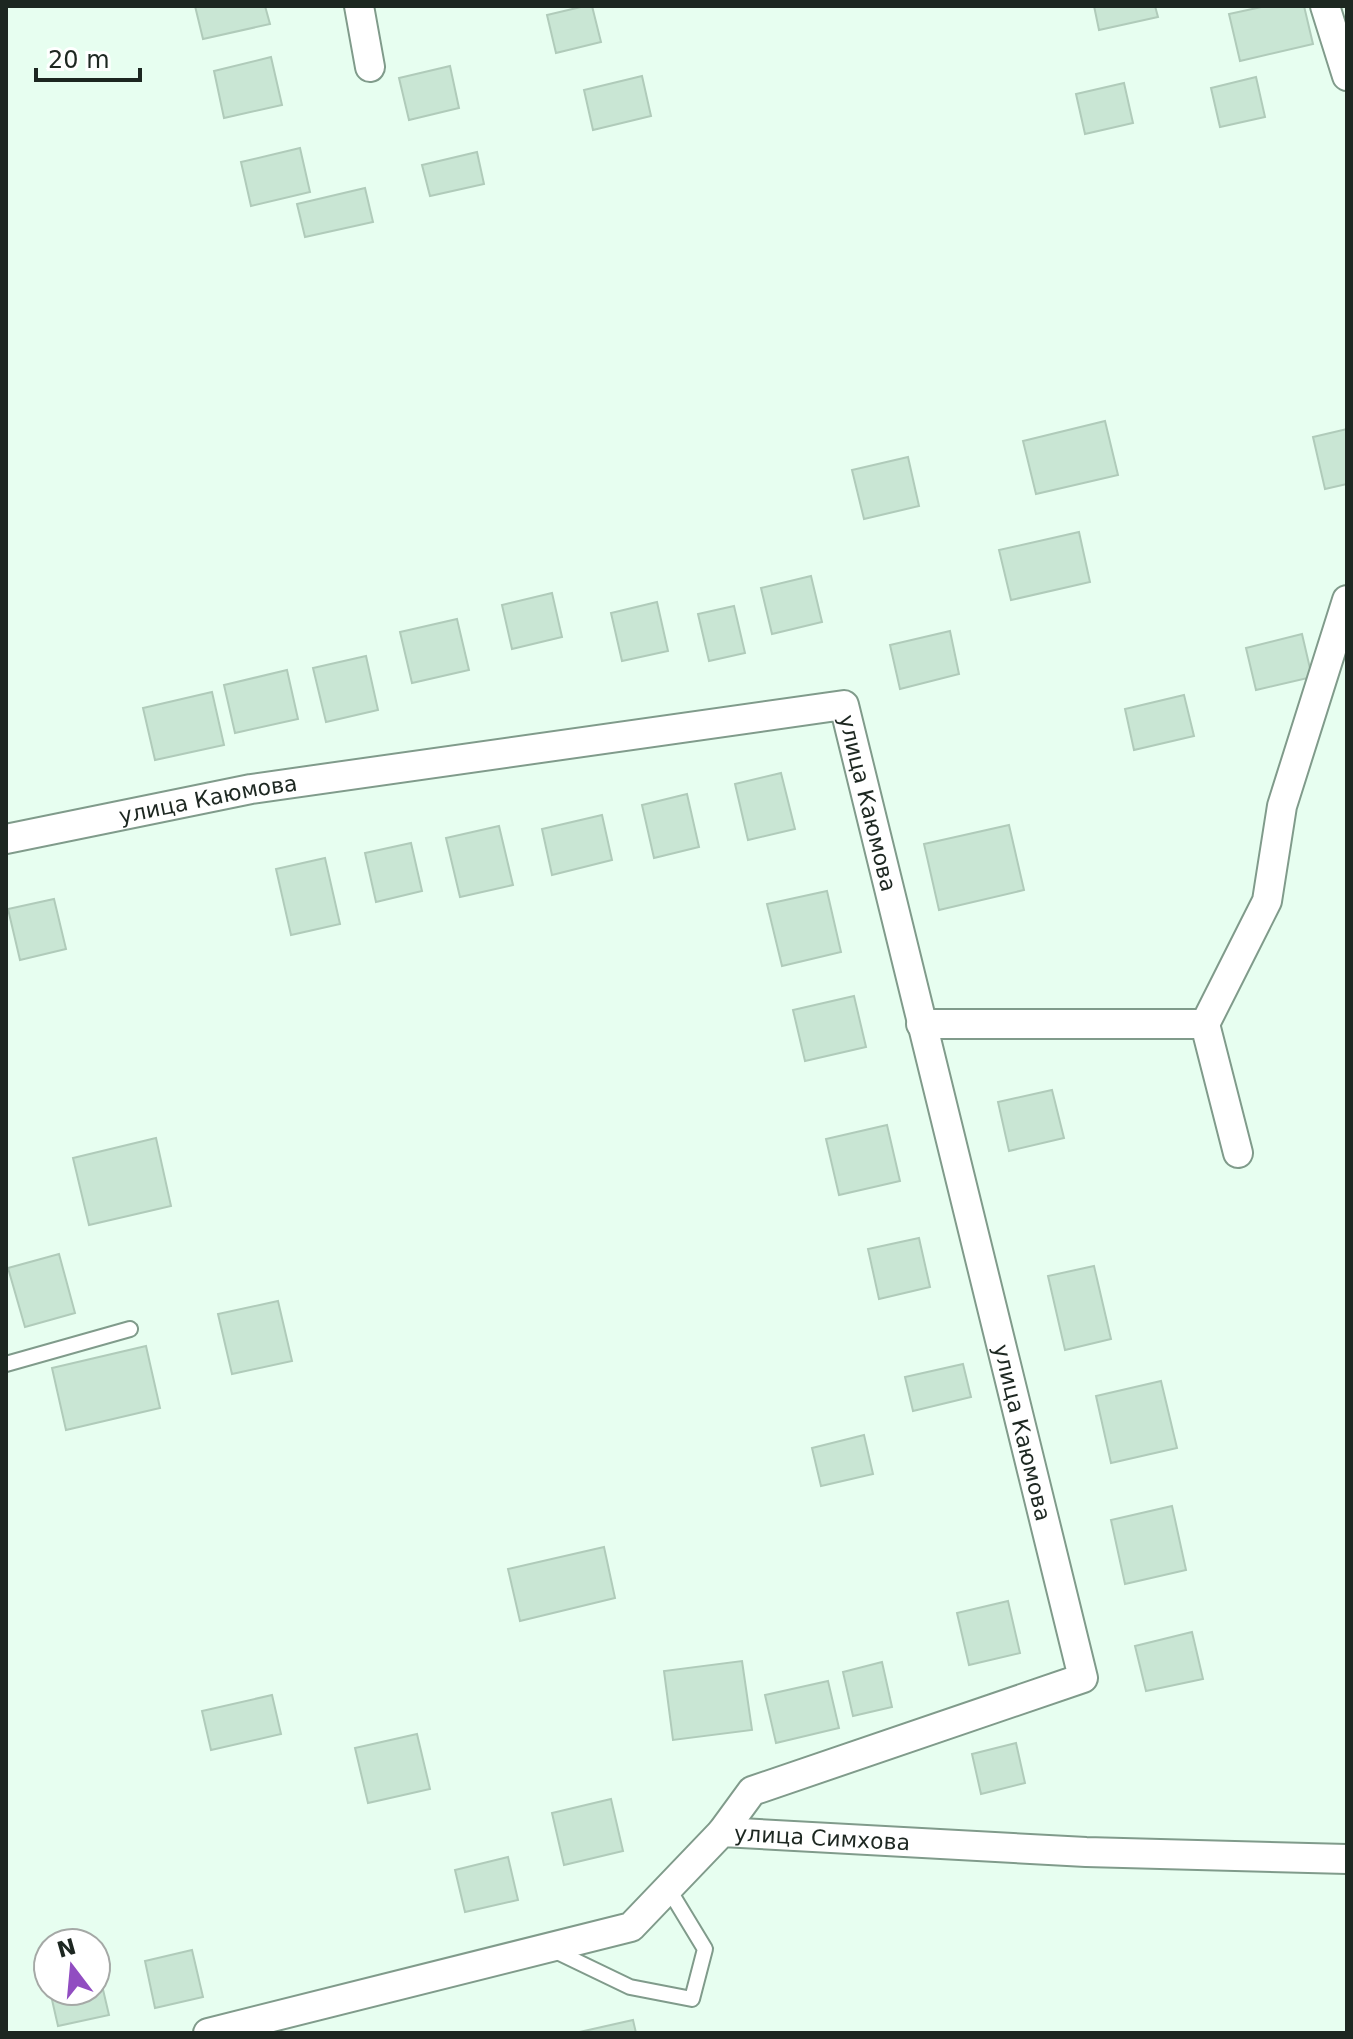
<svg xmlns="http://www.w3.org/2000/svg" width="1353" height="2039" font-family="'DejaVu Sans',sans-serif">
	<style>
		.building { fill: #c9e6d4; stroke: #b0cbba; stroke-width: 2 }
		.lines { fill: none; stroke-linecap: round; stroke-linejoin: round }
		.service-casing { stroke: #809b8b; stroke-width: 18 }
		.minor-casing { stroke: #809b8b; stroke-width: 32 }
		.service { stroke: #fff; stroke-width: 14 }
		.minor { stroke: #fff; stroke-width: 28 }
		.labels { text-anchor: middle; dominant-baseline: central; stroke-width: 6; stroke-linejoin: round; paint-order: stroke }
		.street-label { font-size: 22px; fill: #1d2721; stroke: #fff }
	</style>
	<rect width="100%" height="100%" fill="#e7fef0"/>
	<g class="building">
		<polygon points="195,6 265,6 270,24 203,39"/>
		<polygon points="585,6 592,6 601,42 556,53 547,15"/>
		<polygon points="1094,6 1155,6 1158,17 1099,30"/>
		<polygon points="1266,6 1304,6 1313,44 1240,61 1229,14"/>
		<polygon points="271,57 282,105 224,118 214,71"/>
		<polygon points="450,66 459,108 409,120 399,78"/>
		<polygon points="642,76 651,116 593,130 584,90"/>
		<polygon points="1256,77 1265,117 1220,127 1211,88"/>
		<polygon points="1124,83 1133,123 1085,134 1076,94"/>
		<polygon points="300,148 310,192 251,206 241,162"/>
		<polygon points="477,152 484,184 430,196 422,165"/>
		<polygon points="365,188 373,222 305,237 297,204"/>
		<polygon points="1105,421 1118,475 1036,494 1023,441"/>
		<polygon points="1347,429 1347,484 1325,489 1313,437"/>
		<polygon points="908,457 919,506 864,519 852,470"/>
		<polygon points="1079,532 1090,582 1011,600 999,550"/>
		<polygon points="811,576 822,622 772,634 761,588"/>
		<polygon points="552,593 562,637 512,649 502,605"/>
		<polygon points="657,602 668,651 622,661 611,613"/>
		<polygon points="734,606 745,653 709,661 698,614"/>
		<polygon points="457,619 469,670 412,683 400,632"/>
		<polygon points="950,631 959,674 900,689 890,645"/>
		<polygon points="1302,634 1312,677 1256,690 1246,648"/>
		<polygon points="366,656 378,710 326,722 313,668"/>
		<polygon points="287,670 298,719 235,733 224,685"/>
		<polygon points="212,692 224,745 155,760 143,708"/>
		<polygon points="1184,695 1194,736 1134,750 1125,709"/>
		<polygon points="781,773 795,829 748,840 735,784"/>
		<polygon points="687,794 699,847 654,858 642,805"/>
		<polygon points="602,815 612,860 552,875 542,829"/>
		<polygon points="1009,825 1024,890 939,910 924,844"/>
		<polygon points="499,826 513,885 460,897 446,838"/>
		<polygon points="411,843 422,891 376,902 365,853"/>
		<polygon points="325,858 340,924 291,935 276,869"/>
		<polygon points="827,891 841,952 782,966 767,904"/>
		<polygon points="54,899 66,949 20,960 8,909"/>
		<polygon points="854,996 866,1047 805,1061 793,1010"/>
		<polygon points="1052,1090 1064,1138 1009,1151 998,1102"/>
		<polygon points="887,1125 900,1181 839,1195 826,1139"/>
		<polygon points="156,1138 171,1206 89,1225 73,1158"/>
		<polygon points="919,1238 930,1287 879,1299 868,1249"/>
		<polygon points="59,1254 75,1313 25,1327 8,1268"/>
		<polygon points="1094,1266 1111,1339 1065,1350 1048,1276"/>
		<polygon points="278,1301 292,1361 232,1374 218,1314"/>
		<polygon points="146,1346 160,1408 66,1430 52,1368"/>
		<polygon points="963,1364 971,1397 913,1411 905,1377"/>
		<polygon points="1161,1381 1177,1448 1111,1463 1096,1396"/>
		<polygon points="864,1435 873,1474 821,1486 812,1448"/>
		<polygon points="1172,1506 1186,1570 1125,1584 1111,1520"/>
		<polygon points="604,1547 615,1598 520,1621 508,1569"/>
		<polygon points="1008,1601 1020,1653 969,1665 957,1613"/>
		<polygon points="1192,1632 1203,1679 1146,1691 1135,1646"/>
		<polygon points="742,1661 752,1730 673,1740 664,1671"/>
		<polygon points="882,1662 892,1707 853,1716 843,1672"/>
		<polygon points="828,1681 839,1728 776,1743 765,1695"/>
		<polygon points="272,1695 281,1734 211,1750 202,1711"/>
		<polygon points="417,1734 430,1789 368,1803 355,1748"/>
		<polygon points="1016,1743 1025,1783 981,1794 972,1754"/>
		<polygon points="611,1799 623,1851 564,1865 552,1813"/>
		<polygon points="508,1857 518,1900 465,1912 455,1870"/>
		<polygon points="192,1950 203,1997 155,2008 145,1961"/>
		<polygon points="97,1964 109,2015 58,2026 50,1991 96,1991"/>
		<polygon points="633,2020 636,2033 575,2033"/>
	</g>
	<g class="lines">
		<g class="service-casing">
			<g id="service">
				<polyline points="6,1364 130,1329"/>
				<polyline points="551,1949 630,1987 692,1999 705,1949 668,1888"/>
			</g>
		</g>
		<g class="minor-casing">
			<g id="minor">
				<polyline points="359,6 370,67"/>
				<polyline points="1325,6 1347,76"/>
				<path id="s1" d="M6,839L251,789L844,705L1083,1678L752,1791L722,1832"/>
				<polyline points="921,1024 1205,1024 1267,901 1282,806 1347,600"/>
				<polyline points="1205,1024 1238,1153"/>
				<path id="s2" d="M208,2033L631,1927L722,1832L1086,1852L1347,1859"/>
			</g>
		</g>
		<use href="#service" class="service"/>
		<use href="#minor" class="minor"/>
	</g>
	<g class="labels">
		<g class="street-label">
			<text stroke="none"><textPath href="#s1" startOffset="206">улица Каюмова</textPath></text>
			<text stroke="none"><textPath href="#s1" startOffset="950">улица Каюмова</textPath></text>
			<text stroke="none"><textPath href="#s1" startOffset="1598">улица Каюмова</textPath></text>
			<text stroke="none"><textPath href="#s2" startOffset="668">улица Симхова</textPath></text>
		</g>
	</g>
	<rect width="1353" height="2039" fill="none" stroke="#1d2721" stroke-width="16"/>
	<g transform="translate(72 1967) rotate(344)"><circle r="38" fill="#ffffff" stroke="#a5a9a6" stroke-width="2"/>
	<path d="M0-6L14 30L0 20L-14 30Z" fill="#914dc1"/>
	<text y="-12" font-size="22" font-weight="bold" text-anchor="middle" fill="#1d2721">N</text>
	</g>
	<path d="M36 68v12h104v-12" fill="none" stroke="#1d2721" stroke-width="4"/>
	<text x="48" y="68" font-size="24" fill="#1d2721" stroke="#ffffff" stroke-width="6" paint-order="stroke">20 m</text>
</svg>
